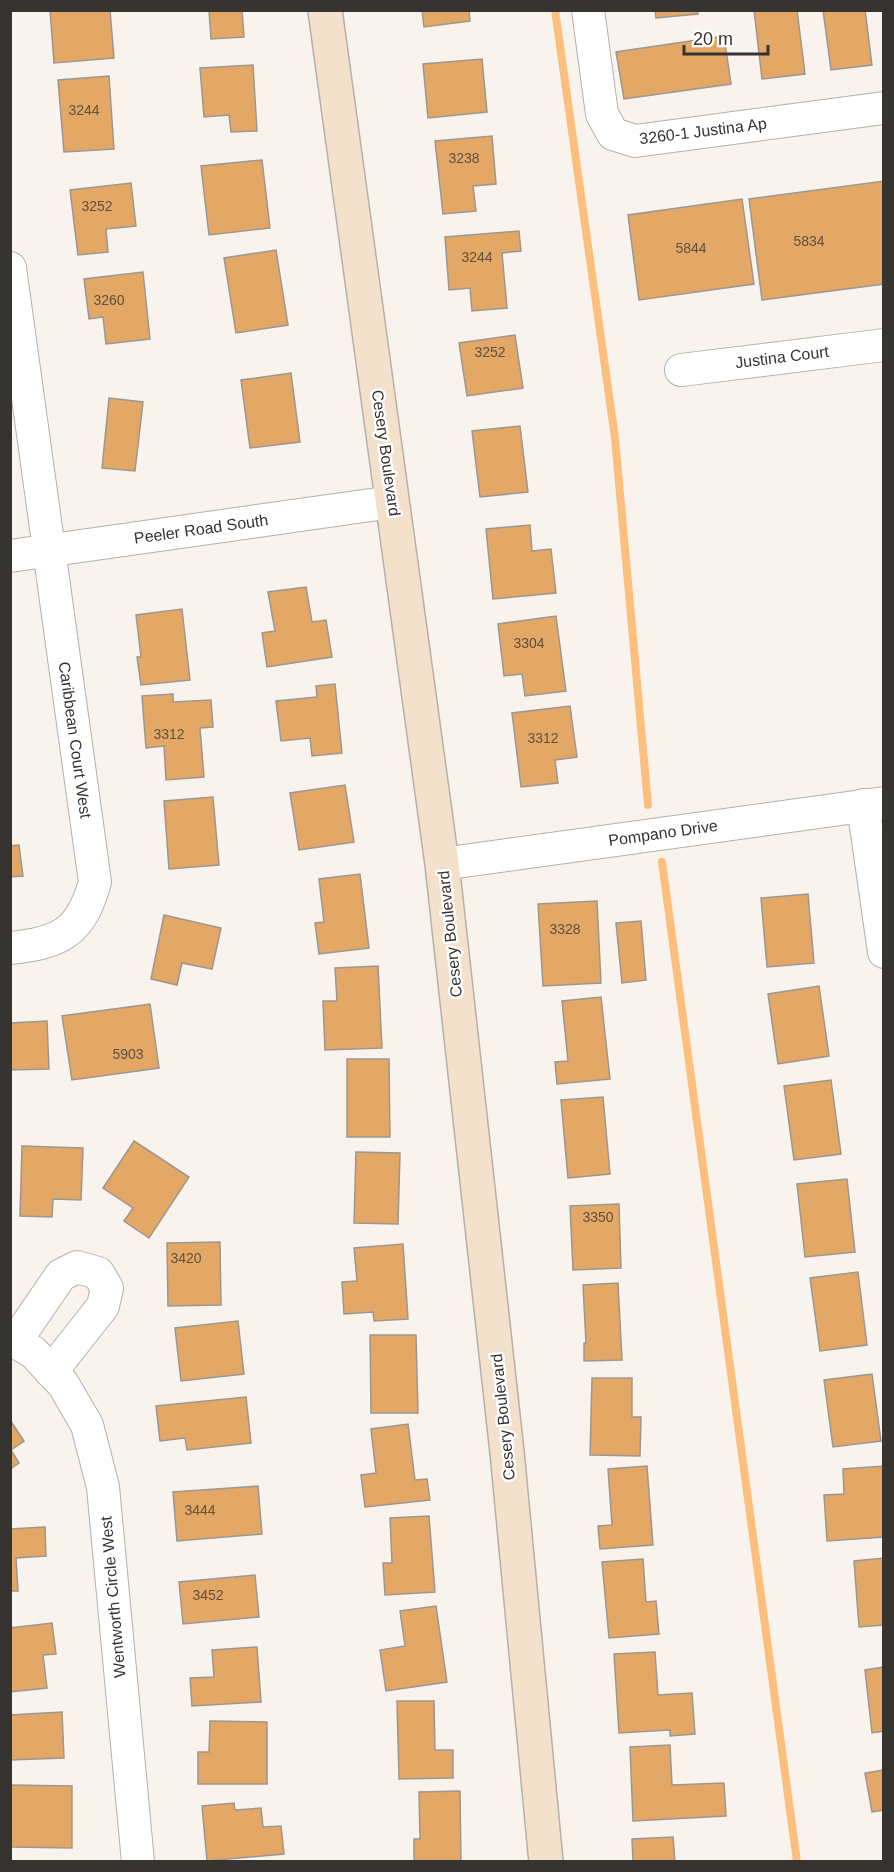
<svg xmlns="http://www.w3.org/2000/svg" width="894" height="1872" font-family="Helvetica,sans-serif">
	<style>
		.lines { fill: none; stroke-linecap: round; stroke-linejoin: round }
		.stream { stroke: #fcc07e; stroke-width: 8 }
		.building { fill: #e3a766; stroke: #9d9791; stroke-width: 1.5 }
		.minor-casing { stroke: #b6b0aa; stroke-width: 34 }
		.secondary-casing { stroke: #b6b0aa; stroke-width: 36 }
		.minor { stroke: #fff; stroke-width: 32 }
		.secondary { stroke: #f4e1cc; stroke-width: 33 }
		.labels { text-anchor: middle; dominant-baseline: central; stroke-width: 5; stroke-linejoin: round; paint-order: stroke }
		.number-label { font-size: 14px; fill: #61513e }
		.street-label { font-size: 16px; fill: #363431; stroke: #fff }
	</style>
	<rect width="100%" height="100%" fill="#f9f3ed"/>
	<g class="lines">
		<g class="stream">
			<polyline points="555,10 615,438 648,805"/>
			<polyline points="662,862 797,1862"/>
		</g>
	</g>
	<g class="building">
		<polygon points="50,10 110,10 114,58 54,63"/>
		<polygon points="209,10 242,10 244,37 211,39"/>
		<polygon points="422,10 469,10 470,21 424,27"/>
		<polygon points="655,10 697,10 698,14 656,18"/>
		<polygon points="754,10 797,10 805,74 762,79"/>
		<polygon points="823,10 865,10 872,65 831,70"/>
		<polygon points="724,36 731,84 624,99 616,52"/>
		<polygon points="482,59 487,112 428,118 423,64"/>
		<polygon points="253,65 257,131 231,132 229,115 204,117 200,68"/>
		<polygon points="109,76 114,149 64,152 58,80"/>
		<polygon points="492,136 496,184 473,186 476,211 443,214 435,141"/>
		<polygon points="262,160 270,228 209,235 201,166"/>
		<polygon points="884,181 884,284 762,300 749,199"/>
		<polygon points="131,183 136,226 106,229 108,252 78,255 70,190"/>
		<polygon points="742,199 754,284 639,300 628,215"/>
		<polygon points="519,231 521,251 502,253 507,308 472,311 470,288 449,290 445,237"/>
		<polygon points="276,250 288,325 236,333 224,258"/>
		<polygon points="143,272 150,339 106,344 103,317 89,319 84,279"/>
		<polygon points="515,335 523,388 467,396 459,343"/>
		<polygon points="291,373 300,442 250,448 241,380"/>
		<polygon points="109,398 143,402 135,471 102,468"/>
		<polygon points="520,426 528,492 480,497 472,431"/>
		<polygon points="530,525 532,551 551,549 556,593 493,599 486,529"/>
		<polygon points="306,587 312,622 326,620 332,657 267,667 262,633 275,631 268,592"/>
		<polygon points="182,609 190,680 141,685 137,657 141,657 136,615"/>
		<polygon points="556,616 566,691 525,696 522,674 504,676 498,624"/>
		<polygon points="335,684 342,753 312,756 310,738 281,741 276,701 317,697 316,686"/>
		<polygon points="173,694 173,702 211,700 213,727 200,728 204,777 166,780 164,746 146,748 142,696"/>
		<polygon points="570,706 577,757 555,760 558,783 521,787 512,713"/>
		<polygon points="345,785 354,842 299,850 290,793"/>
		<polygon points="213,797 219,865 169,869 164,801"/>
		<polygon points="19,845 23,876 10,877 10,846"/>
		<polygon points="360,874 369,948 319,954 315,923 324,922 319,879"/>
		<polygon points="808,894 814,963 767,967 761,898"/>
		<polygon points="597,901 601,983 543,986 538,904"/>
		<polygon points="164,915 221,928 212,969 182,963 177,985 151,979"/>
		<polygon points="641,921 646,980 622,983 616,923"/>
		<polygon points="378,966 382,1048 325,1050 323,1001 337,1001 335,968"/>
		<polygon points="819,986 829,1056 778,1064 768,994"/>
		<polygon points="601,997 610,1079 557,1084 555,1062 568,1061 562,1001"/>
		<polygon points="150,1004 159,1068 72,1080 62,1016"/>
		<polygon points="47,1021 49,1069 10,1070 10,1023"/>
		<polygon points="347,1059 389,1059 390,1137 347,1137"/>
		<polygon points="831,1080 841,1154 794,1160 784,1086"/>
		<polygon points="603,1097 610,1174 568,1178 561,1100"/>
		<polygon points="134,1141 189,1177 149,1238 124,1221 133,1208 103,1188"/>
		<polygon points="22,1146 83,1148 81,1200 53,1199 52,1217 20,1216"/>
		<polygon points="356,1152 400,1153 398,1224 354,1223"/>
		<polygon points="847,1179 855,1252 805,1257 797,1184"/>
		<polygon points="619,1204 621,1268 573,1270 570,1206"/>
		<polygon points="220,1242 221,1305 168,1306 167,1243"/>
		<polygon points="403,1244 408,1319 374,1321 373,1312 344,1314 342,1282 357,1281 354,1248"/>
		<polygon points="858,1272 867,1345 820,1351 810,1278"/>
		<polygon points="618,1283 622,1360 584,1361 584,1343 586,1343 583,1285"/>
		<polygon points="238,1321 244,1374 181,1381 175,1328"/>
		<polygon points="370,1335 416,1335 418,1413 371,1413"/>
		<polygon points="872,1374 881,1441 833,1447 824,1380"/>
		<polygon points="592,1378 632,1378 632,1417 641,1417 640,1456 590,1455"/>
		<polygon points="246,1397 251,1443 187,1450 185,1438 160,1441 156,1406"/>
		<polygon points="10,1420 24,1441 11,1450 19,1463 10,1469"/>
		<polygon points="408,1424 415,1480 427,1479 430,1500 365,1507 361,1475 376,1473 371,1429"/>
		<polygon points="647,1466 653,1545 600,1549 598,1526 612,1525 608,1469"/>
		<polygon points="884,1466 884,1537 827,1541 824,1495 844,1494 843,1469"/>
		<polygon points="258,1486 262,1534 177,1541 173,1492"/>
		<polygon points="429,1516 435,1592 385,1595 383,1563 392,1563 390,1518"/>
		<polygon points="45,1527 46,1556 16,1558 18,1591 10,1591 10,1529"/>
		<polygon points="884,1558 884,1625 859,1627 854,1561"/>
		<polygon points="643,1559 646,1602 656,1601 659,1634 609,1638 602,1562"/>
		<polygon points="255,1575 259,1617 183,1624 179,1582"/>
		<polygon points="436,1606 447,1682 386,1691 380,1650 405,1646 400,1611"/>
		<polygon points="52,1623 56,1654 43,1655 47,1688 10,1692 10,1628"/>
		<polygon points="257,1647 261,1702 192,1706 190,1678 214,1677 212,1650"/>
		<polygon points="655,1652 658,1695 692,1693 695,1734 670,1736 670,1730 619,1733 614,1654"/>
		<polygon points="884,1667 884,1731 872,1733 865,1670"/>
		<polygon points="397,1701 434,1701 435,1750 453,1750 453,1778 399,1779"/>
		<polygon points="62,1712 64,1758 10,1760 10,1715"/>
		<polygon points="210,1721 267,1722 267,1784 198,1784 198,1752 209,1752"/>
		<polygon points="670,1745 672,1785 724,1783 726,1816 633,1821 630,1747"/>
		<polygon points="884,1770 884,1810 872,1812 865,1773"/>
		<polygon points="10,1785 72,1786 72,1848 10,1847"/>
		<polygon points="460,1791 461,1862 414,1862 414,1839 420,1839 419,1792"/>
		<polygon points="234,1803 235,1810 261,1808 263,1827 281,1826 284,1854 207,1861 202,1806"/>
		<polygon points="673,1837 675,1862 633,1862 632,1839"/>
	</g>
	<g class="lines">
		<g class="minor-casing">
			<g id="minor">
				<polyline points="588,10 602,114 613,134 635,141 884,108"/>
				<path d="M10,268L95,882C81,932 61,943 10,948"/>
				<polyline points="681,370 884,345"/>
				<polyline points="10,556 392,502"/>
				<polyline points="863,805 884,952"/>
				<polyline points="442,864 884,803"/>
				<polyline points="10,1339 33,1352 63,1384 87,1425 103,1487 138,1862"/>
				<polyline points="15,1342 61,1275 77,1267 98,1273 107,1288 103,1306 51,1372"/>
			</g>
		</g>
		<g class="secondary-casing">
			<polyline id="secondary" points="325,10 442,864 507,1452 546,1862"/>
		</g>
		<use href="#minor" class="minor"/>
		<use href="#secondary" class="secondary"/>
	</g>
	<g class="labels">
		<g class="number-label">
			<text x="84" y="110">3244</text>
			<text x="464" y="158">3238</text>
			<text x="97" y="206">3252</text>
			<text x="809" y="241">5834</text>
			<text x="691" y="248">5844</text>
			<text x="477" y="257">3244</text>
			<text x="109" y="300">3260</text>
			<text x="490" y="352">3252</text>
			<text x="529" y="643">3304</text>
			<text x="169" y="734">3312</text>
			<text x="543" y="738">3312</text>
			<text x="565" y="929">3328</text>
			<text x="128" y="1054">5903</text>
			<text x="598" y="1217">3350</text>
			<text x="186" y="1258">3420</text>
			<text x="200" y="1510">3444</text>
			<text x="208" y="1595">3452</text>
		</g>
		<g class="street-label">
			<text transform="translate(703 131) rotate(-7)">3260-1 Justina Ap</text>
			<text transform="translate(782 357) rotate(-7)">Justina Court</text>
			<text transform="translate(386 453) rotate(82)">Cesery Boulevard</text>
			<text transform="translate(201 529) rotate(-8)">Peeler Road South</text>
			<text transform="translate(75 740) rotate(82)">Caribbean Court West</text>
			<text transform="translate(663 833) rotate(-8)">Pompano Drive</text>
			<text transform="translate(450 934) rotate(-96)">Cesery Boulevard</text>
			<text transform="translate(503 1417) rotate(-96)">Cesery Boulevard</text>
			<text transform="translate(113 1597) rotate(-95)">Wentworth Circle West</text>
		</g>
	</g>
	<rect width="894" height="1872" fill="none" stroke="#363431" stroke-width="24"/>
	<path d="M684 45v9h84v-9" fill="none" stroke="#363431" stroke-width="3"/>
	<text x="693" y="45" font-size="18" fill="#363431" stroke="#ffffff" stroke-width="4.5" paint-order="stroke">20 m</text>
</svg>
